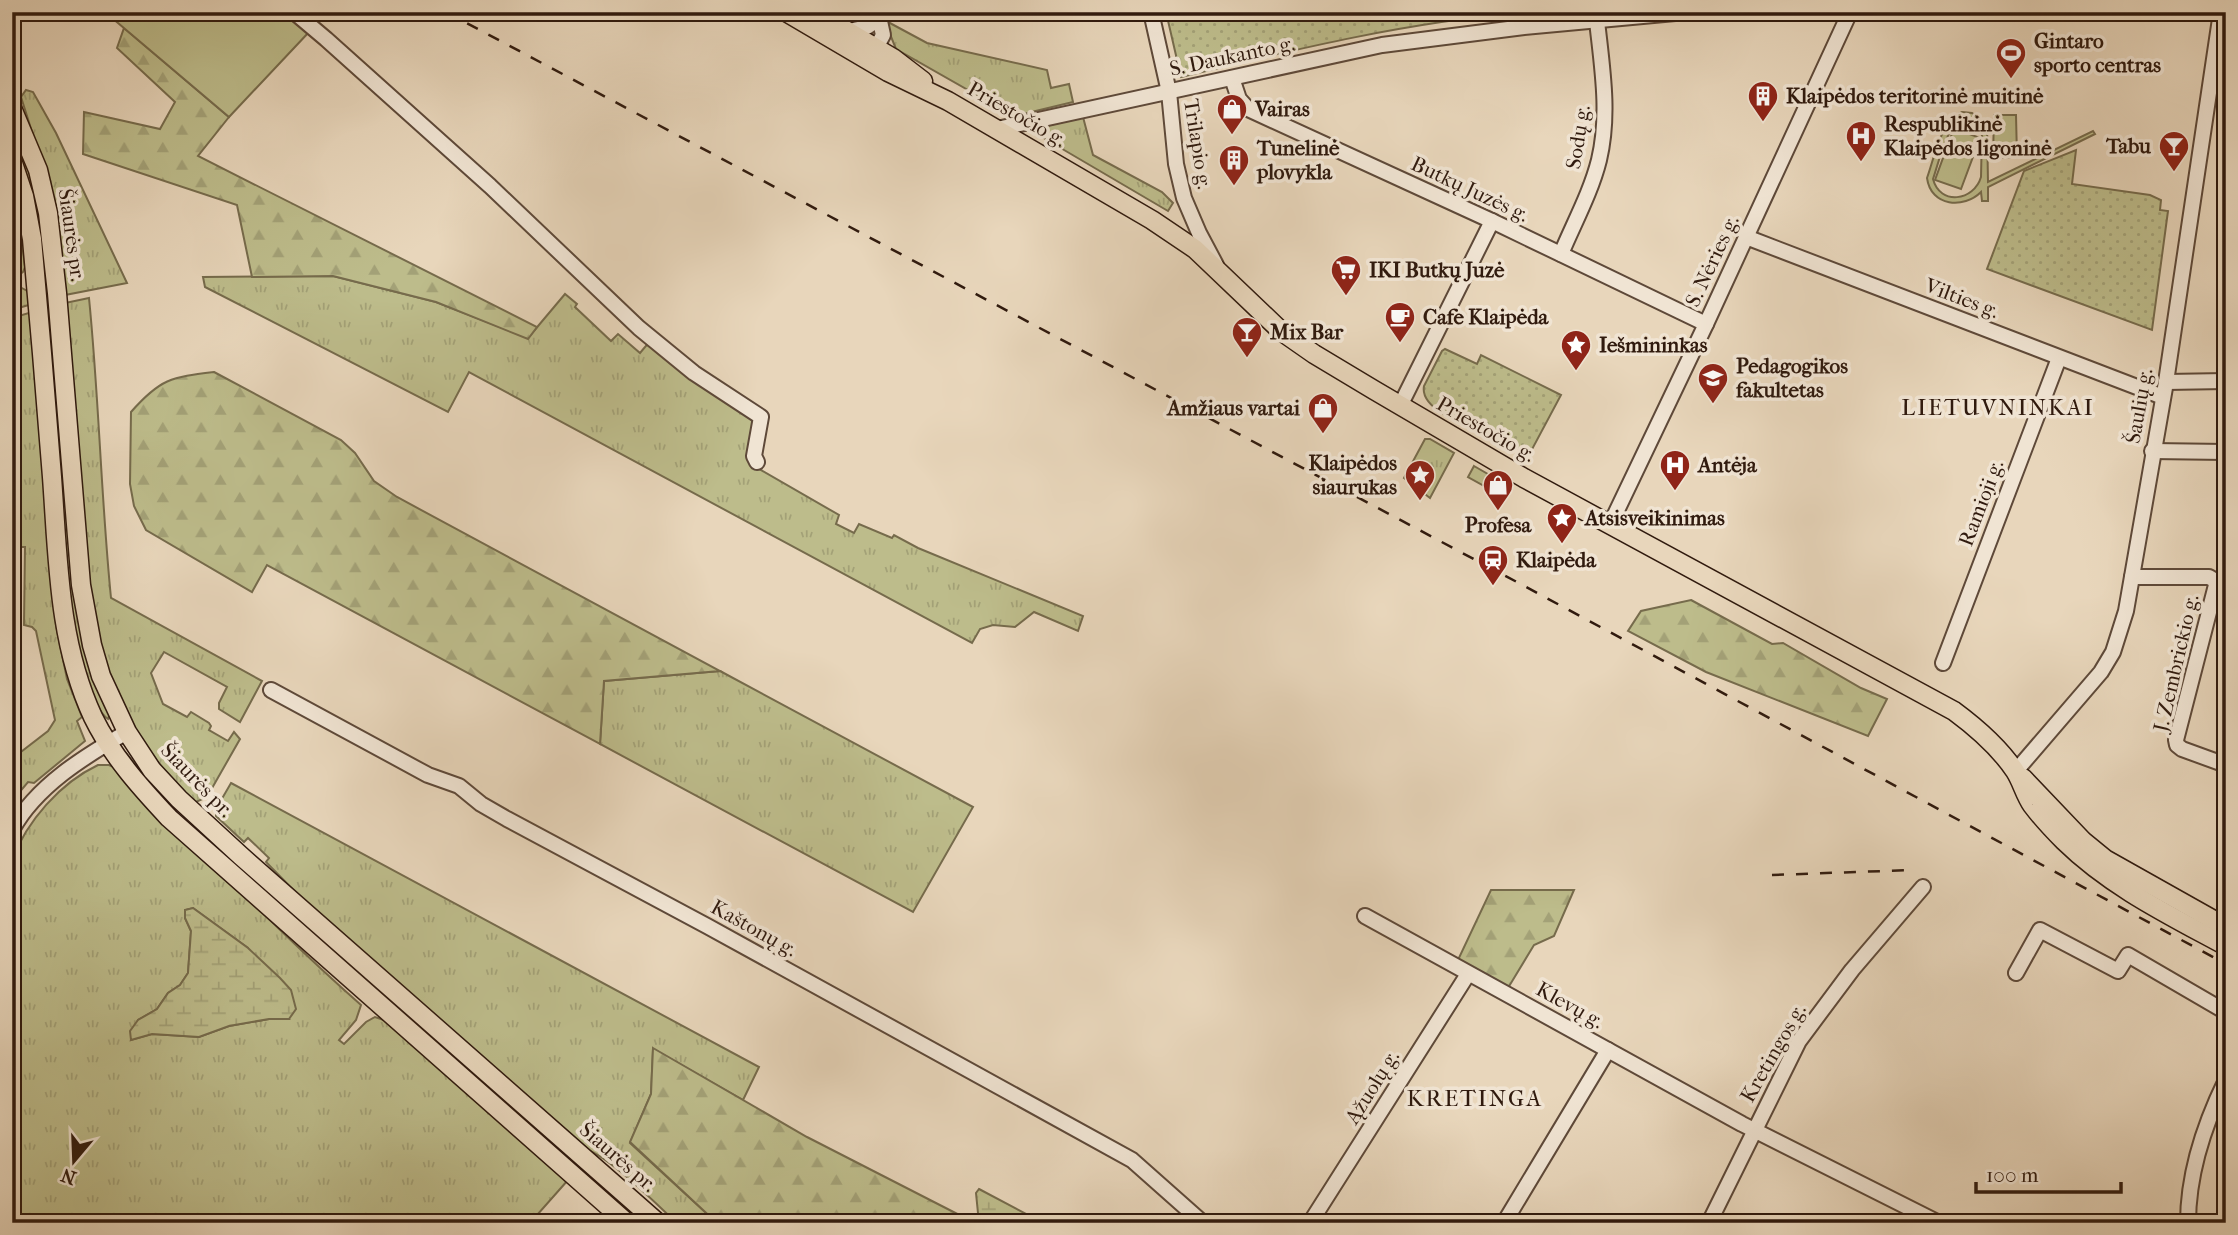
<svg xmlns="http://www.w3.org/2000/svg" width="2238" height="1235" font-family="'IM FELL French Canon',serif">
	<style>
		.grass { fill: url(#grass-tufts); stroke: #766b4c; stroke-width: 2; fill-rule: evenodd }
		.forest { fill: url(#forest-firs); stroke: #766b4c; stroke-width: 2 }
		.wetland { fill: url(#wetland-marsh); stroke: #766b4c; stroke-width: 2 }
		.park { fill: url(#park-dots); stroke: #766b4c; stroke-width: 2 }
		.garden { fill: #bdbc8b; stroke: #766b4c; stroke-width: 2; fill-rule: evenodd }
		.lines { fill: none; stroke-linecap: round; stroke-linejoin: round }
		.minor-casing { stroke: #5e4939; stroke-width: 18 }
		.major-casing { stroke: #301a0e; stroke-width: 21 }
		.minor { stroke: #f0e4d3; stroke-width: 14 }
		.major { stroke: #e8d6bb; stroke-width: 18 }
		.rail { stroke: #301a0e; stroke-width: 2.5; stroke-dasharray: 12 12; stroke-linecap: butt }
		.labels { text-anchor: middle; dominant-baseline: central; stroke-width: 7; stroke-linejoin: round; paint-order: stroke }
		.poi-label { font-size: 21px; font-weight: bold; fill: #301a0e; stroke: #f0e4d3; text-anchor: start }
		.street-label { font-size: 21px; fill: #301a0e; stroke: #f0e4d3 }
		.neighbourhood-label { font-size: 23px; letter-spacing: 2px; fill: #301a0e; stroke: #f0e4d3 }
	</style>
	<defs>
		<pattern id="grass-tufts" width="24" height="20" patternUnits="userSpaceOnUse" patternTransform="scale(1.75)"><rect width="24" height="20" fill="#bdbc8b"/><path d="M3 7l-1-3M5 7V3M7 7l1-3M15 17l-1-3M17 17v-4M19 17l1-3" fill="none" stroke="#a3a177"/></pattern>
		<pattern id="forest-firs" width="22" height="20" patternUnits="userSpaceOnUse" patternTransform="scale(1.75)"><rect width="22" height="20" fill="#bdbc8b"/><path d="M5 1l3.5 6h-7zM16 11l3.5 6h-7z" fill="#a3a177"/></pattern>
		<pattern id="wetland-marsh" width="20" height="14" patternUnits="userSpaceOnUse" patternTransform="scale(1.75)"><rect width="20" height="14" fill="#bdbc8b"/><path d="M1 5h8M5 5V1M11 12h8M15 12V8" fill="none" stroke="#a3a177"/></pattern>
		<pattern id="park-dots" width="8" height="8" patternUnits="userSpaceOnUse" patternTransform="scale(1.75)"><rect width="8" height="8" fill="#bdbc8b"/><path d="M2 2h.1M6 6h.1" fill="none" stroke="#a3a177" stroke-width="1.8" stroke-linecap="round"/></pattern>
	</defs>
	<rect width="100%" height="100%" fill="#e8d6bb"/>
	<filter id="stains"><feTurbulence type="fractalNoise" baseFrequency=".00286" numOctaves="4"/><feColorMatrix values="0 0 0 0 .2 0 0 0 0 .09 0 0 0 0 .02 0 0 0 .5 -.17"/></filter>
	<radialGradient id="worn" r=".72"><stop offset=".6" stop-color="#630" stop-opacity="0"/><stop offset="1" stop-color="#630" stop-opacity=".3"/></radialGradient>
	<g class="grass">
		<polygon points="881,12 887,12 888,22 927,43 1047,70 1051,88 1069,84 1073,102 1019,115 1012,115 896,49"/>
		<polygon points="26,90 33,92 56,133 127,283 65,295 56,208 21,97"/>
		<polygon points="1083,117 1093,155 1162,192 1173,203 1168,211 1030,130"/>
		<path d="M12,122L38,192L62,431L110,713L108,719C91,708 77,643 73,622L26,178L12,141Z"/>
		<polygon points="12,196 19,220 25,267 23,272 14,279 12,279"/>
		<polygon points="333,276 436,302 528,338 565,294 577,304 575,307 611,341 618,334 640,353 650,341 754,418 754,466 839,515 836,524 854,533 859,524 892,538 894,535 918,548 1083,616 1078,631 1034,612 1015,627 993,625 980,629 972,643 469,372 448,412 205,287 203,277"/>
		<polygon points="20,287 29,292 32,304 12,310 12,288"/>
		<path d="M89,298C99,398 101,498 111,598L262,681L240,722L219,709V703L227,687L164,652L151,673L163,704L187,717L191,712L209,723L211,726L209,730L228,741L234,732L240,739L207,797L196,802L192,801C157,765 127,726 109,678C88,625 87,566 82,510C77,441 71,372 65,303Z"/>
		<polygon points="32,312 56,625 67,679 82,717 77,721 85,741 34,783 28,782 12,801 12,763 19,758 17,755 48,731 55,720 36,631 32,627 24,625 25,547 12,547 12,318"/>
		<polygon points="1425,439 1430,439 1454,453 1430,498 1404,478"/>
		<polygon points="1474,466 1505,484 1508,490 1504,497 1468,477"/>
		<polygon points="720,671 973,807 913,912 600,744 604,681"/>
		<polygon points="126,753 156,790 182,818 264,884 401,1005 397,1011 185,824 125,756"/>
		<path d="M98,765H109L116,768C198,847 276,930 361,1005L356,1020L339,1040L344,1044L366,1022L375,1017L387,1021L568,1180L530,1223H12V860C27,821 60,783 98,765ZM193,908L248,948L289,1019H269L229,1026L199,1037L152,1034L131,1040L138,1020L157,1009L168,993L180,985L188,973L191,931L185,918V910Z"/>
		<path d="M231,783L759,1067L743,1100L653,1049L651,1094L630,1143L717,1223H677C658,1206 606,1153 584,1149L308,905L266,862L269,858L248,838L244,842L216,816V809Z"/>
		<polygon points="406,1010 650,1223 637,1223 401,1015"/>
	</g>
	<g class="forest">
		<polygon points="124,28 229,117 198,156 537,327 528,339 436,302 333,276 252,277 237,205 83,154 84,112 160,129 175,102 117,48"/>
		<path d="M214,372L341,440L355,453L374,481L397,497L720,671L604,681L600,744L267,565L252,592L146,530L134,506L130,484L131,412C160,379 171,377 214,372Z"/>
		<polygon points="1691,600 1772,644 1783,643 1861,688 1887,699 1868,736 1706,672 1628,631 1641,611"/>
		<polygon points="1491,890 1574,890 1554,936 1534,945 1508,988 1457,962"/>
		<polygon points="653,1048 807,1137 975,1223 717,1223 630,1142 651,1094"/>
	</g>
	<g class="wetland">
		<polygon points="193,908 248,948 280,978 291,990 296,1009 289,1019 269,1019 229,1026 199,1037 152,1034 131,1040 130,1031 138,1020 157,1009 168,993 180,985 188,973 191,931 185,918 185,910"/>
		<polygon points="979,1189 1032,1217 1040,1223 979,1223 976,1193"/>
	</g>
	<g class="park">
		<path d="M1166,12H1530C1412,21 1296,49 1181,77Z"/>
		<polygon points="2076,150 2072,184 2150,195 2161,200 2160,210 2168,211 2152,330 1987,269 2024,171"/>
		<path d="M1445,349L1477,364L1481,355L1561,395L1529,455C1518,449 1506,442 1495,437C1476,428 1419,412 1424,386L1442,351Z"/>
	</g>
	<g class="garden">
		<polygon points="105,12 283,12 309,32 229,117"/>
		<path d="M1962,112L1972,113L1987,124L1988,182L2093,131L2095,134L1988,187V201H1982L1981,192C1964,209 1931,207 1927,178C1935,156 1940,122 1962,112ZM1965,117L1977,122L1982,131L1981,177C1974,201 1940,206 1933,179C1939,162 1947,123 1965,117Z"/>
		<polygon points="1994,115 2016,115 2017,157 1993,158"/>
		<polygon points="1954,128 1980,138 1961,189 1935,180"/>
	</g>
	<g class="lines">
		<g class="minor-casing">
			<g id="minor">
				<polyline points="294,12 326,39 490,186 639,328 694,373 761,417 754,456 757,462"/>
				<polyline points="1151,12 1169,92 1176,164 1184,198 1199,233 1216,265"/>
				<polyline points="849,31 867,27 879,19"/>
				<polyline points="876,48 883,35 878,12"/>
				<polyline points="1232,78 1239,99 1248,109 1492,221 1706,324"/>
				<polyline points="997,129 1382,45 1524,27 1686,12"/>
				<polyline points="1746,237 2163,397"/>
				<path d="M1561,254C1574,223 1591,192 1599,160C1610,114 1602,67 1597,21"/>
				<polyline points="2166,382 2226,381"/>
				<polyline points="1400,406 1492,221"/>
				<polyline points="2152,451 2226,452"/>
				<polyline points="1610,525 1706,324 1850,12"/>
				<polyline points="2132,577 2209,577 2214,580 2216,585 2176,740 2177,745 2182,749 2226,765"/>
				<polyline points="1943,663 2059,358"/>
				<polyline points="271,690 428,775 459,786 481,804 507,819 707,926 1132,1160 1203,1223"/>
				<polyline points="2015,772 2101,672 2113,652 2126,611 2166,382 2221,12"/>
				<path d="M12,830C36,786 85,756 127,732"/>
				<polyline points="1365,916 1742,1124 1939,1223"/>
				<polyline points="2016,973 2040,930 2118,971 2128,955 2226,1012"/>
				<polyline points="1310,1223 1468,974"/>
				<polyline points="1504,1223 1608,1050"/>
				<polyline points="1709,1223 1799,1041 1852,970 1923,887"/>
				<path d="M2188,1223C2188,1172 2204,1125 2226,1080"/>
			</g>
		</g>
		<g class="major-casing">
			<g id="major">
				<path d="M786,12L888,72L948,101L1152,220L1195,249L1281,331L1314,354L1374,390L1524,478L1954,711C1977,728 1999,747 2015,771C2022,782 2025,795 2032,805C2041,817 2053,830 2064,841C2111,887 2169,915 2226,946"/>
				<polyline points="815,12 893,58 923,81"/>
				<polyline points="12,108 38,170 48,213 57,293 81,585 92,645 101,676 127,732 152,770 179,799 241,856 658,1223"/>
				<path d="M12,160L24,196L32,239C39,318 46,398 52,477C58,558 58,642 93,717C112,756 140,787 169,818L627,1223"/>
				<polyline points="2023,778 2083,841 2105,859 2226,927"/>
			</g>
		</g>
		<use href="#minor" class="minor"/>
		<use href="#major" class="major"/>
		<g class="rail">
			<polyline points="446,12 1515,581 2226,964"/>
			<polyline points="1772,875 1913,870"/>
		</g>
	</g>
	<defs>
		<g id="stadium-pin" transform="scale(1.575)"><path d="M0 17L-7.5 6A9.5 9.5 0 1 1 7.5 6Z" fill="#8f2418" stroke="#f0e4d3"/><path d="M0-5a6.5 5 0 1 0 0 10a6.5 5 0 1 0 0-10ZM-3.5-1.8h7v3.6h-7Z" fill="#fff"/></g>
		<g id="building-pin" transform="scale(1.575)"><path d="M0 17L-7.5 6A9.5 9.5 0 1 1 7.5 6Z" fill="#8f2418" stroke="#f0e4d3"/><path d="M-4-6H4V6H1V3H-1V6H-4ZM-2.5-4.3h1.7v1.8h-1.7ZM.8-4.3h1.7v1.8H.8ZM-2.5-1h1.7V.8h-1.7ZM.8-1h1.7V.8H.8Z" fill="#fff"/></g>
		<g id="shop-pin" transform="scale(1.575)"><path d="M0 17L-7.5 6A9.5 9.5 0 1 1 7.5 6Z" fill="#8f2418" stroke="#f0e4d3"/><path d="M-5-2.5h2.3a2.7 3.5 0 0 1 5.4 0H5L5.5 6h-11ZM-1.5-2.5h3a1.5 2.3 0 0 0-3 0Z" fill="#fff"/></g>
		<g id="hospital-pin" transform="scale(1.575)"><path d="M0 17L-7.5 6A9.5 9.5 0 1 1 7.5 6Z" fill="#8f2418" stroke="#f0e4d3"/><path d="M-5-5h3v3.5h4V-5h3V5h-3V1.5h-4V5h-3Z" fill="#fff"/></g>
		<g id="bar-pin" transform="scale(1.575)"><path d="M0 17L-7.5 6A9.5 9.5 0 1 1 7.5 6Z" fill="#8f2418" stroke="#f0e4d3"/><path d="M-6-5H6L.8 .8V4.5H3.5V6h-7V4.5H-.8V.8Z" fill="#fff"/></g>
		<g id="supermarket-pin" transform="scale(1.575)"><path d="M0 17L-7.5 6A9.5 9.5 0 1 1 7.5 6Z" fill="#8f2418" stroke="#f0e4d3"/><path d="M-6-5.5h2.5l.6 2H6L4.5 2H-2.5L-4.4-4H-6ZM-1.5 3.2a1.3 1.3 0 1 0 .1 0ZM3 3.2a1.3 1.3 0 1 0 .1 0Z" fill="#fff"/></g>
		<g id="cafe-pin" transform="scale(1.575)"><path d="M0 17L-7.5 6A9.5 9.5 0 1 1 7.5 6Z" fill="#8f2418" stroke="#f0e4d3"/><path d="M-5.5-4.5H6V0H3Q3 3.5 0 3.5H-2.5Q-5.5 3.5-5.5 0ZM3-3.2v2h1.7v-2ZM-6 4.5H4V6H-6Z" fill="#fff"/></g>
		<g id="sight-pin" transform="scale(1.575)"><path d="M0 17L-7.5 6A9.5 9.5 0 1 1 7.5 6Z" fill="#8f2418" stroke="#f0e4d3"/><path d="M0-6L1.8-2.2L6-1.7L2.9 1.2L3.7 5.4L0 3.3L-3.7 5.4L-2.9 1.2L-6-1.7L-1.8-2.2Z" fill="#fff"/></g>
		<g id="university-pin" transform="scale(1.575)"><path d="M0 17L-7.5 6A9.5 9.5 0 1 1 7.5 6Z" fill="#8f2418" stroke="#f0e4d3"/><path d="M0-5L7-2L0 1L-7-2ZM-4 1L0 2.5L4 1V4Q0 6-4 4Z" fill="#fff"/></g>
		<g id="station-pin" transform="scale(1.575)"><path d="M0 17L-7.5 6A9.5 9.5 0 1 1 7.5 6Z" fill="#8f2418" stroke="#f0e4d3"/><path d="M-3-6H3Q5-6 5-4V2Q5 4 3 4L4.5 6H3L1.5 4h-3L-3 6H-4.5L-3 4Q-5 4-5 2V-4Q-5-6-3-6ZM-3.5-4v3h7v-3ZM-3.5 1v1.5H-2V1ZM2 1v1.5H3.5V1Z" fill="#fff"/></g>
	</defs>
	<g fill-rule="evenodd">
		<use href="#stadium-pin" x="2011" y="53"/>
		<use href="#building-pin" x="1763" y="96"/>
		<use href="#shop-pin" x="1232" y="109"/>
		<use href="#hospital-pin" x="1861" y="136"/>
		<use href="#bar-pin" x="2174" y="146"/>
		<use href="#building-pin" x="1234" y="160"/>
		<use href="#supermarket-pin" x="1346" y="270"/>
		<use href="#cafe-pin" x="1400" y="317"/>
		<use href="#bar-pin" x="1247" y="332"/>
		<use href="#sight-pin" x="1576" y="345"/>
		<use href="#university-pin" x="1713" y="378"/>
		<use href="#shop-pin" x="1323" y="408"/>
		<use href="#hospital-pin" x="1675" y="465"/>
		<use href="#sight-pin" x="1420" y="475"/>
		<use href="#shop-pin" x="1498" y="485"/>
		<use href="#sight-pin" x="1562" y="518"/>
		<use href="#station-pin" x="1493" y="560"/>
	</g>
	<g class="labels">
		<g class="poi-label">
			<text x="2034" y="41">Gintaro<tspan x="2034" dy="24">sporto centras</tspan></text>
			<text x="1786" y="96">Klaipėdos teritorinė muitinė</text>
			<text x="1255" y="109">Vairas</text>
			<text x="1884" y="124">Respublikinė<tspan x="1884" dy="24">Klaipėdos ligoninė</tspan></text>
			<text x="2151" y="146" text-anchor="end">Tabu</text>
			<text x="1257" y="148">Tunelinė<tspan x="1257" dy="24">plovykla</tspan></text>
			<text x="1369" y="270">IKI Butkų Juzė</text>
			<text x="1423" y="317">Cafe Klaipėda</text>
			<text x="1270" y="332">Mix Bar</text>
			<text x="1599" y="345">Iešmininkas</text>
			<text x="1736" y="366">Pedagogikos<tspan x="1736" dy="24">fakultetas</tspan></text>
			<text x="1300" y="408" text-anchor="end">Amžiaus vartai</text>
			<text x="1397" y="463" text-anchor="end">Klaipėdos<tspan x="1397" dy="24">siaurukas</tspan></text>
			<text x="1698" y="465">Antėja</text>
			<text x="1585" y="518">Atsisveikinimas</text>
			<text x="1498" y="525" text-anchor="middle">Profesa</text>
			<text x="1516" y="560">Klaipėda</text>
		</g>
		<g class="street-label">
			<text transform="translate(1232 56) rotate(-12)">S. Daukanto g.</text>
			<text transform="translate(1017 114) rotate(30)">Priestočio g.</text>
			<text transform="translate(1578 137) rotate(-81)">Sodų g.</text>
			<text transform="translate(1198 144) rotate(81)">Trilapio g.</text>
			<text transform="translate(1470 189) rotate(25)">Butkų Juzės g.</text>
			<text transform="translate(72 235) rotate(82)">Šiaurės pr.</text>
			<text transform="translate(1712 261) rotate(-65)">S. Nėries g.</text>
			<text transform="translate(1962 298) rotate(21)">Vilties g.</text>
			<text transform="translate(2139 406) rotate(-80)">Šaulių g.</text>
			<text transform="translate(1486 429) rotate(30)">Priestočio g.</text>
			<text transform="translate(1981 503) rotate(-69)">Ramioji g.</text>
			<text transform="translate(2176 663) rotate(-77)">J. Zembrickio g.</text>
			<text transform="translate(197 780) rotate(46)">Šiaurės pr.</text>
			<text transform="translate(754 928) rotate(29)">Kaštonų g.</text>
			<text transform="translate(1570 1005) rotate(29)">Klevų g.</text>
			<text transform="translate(1773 1053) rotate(-60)">Kretingos g.</text>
			<text transform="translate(1372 1087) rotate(-58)">Ąžuolų g.</text>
			<text transform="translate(618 1157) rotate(41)">Šiaurės pr.</text>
		</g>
		<g class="neighbourhood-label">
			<text x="1998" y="407">LIETUVNINKAI</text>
			<text x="1475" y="1098">KRETINGA</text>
		</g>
	</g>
	<rect width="2238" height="1235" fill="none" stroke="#e8d6bb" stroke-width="42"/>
	<rect x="14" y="14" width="2210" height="1207" fill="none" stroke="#301a0e" stroke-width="3.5"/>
	<rect x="21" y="21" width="2196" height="1193" fill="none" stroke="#301a0e" stroke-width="2"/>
	<g transform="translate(74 1161) rotate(199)" stroke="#f0e4d3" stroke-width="5" paint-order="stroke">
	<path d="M0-5L12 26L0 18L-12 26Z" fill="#301a0e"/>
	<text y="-10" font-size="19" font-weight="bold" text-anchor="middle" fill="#301a0e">N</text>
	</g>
	<path d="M1976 1182v10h145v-10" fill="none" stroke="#301a0e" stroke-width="3.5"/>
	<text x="1986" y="1182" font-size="21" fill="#301a0e" stroke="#f0e4d3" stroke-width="5" paint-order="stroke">100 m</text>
	<rect width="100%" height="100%" filter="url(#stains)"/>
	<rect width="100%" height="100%" fill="url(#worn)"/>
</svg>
